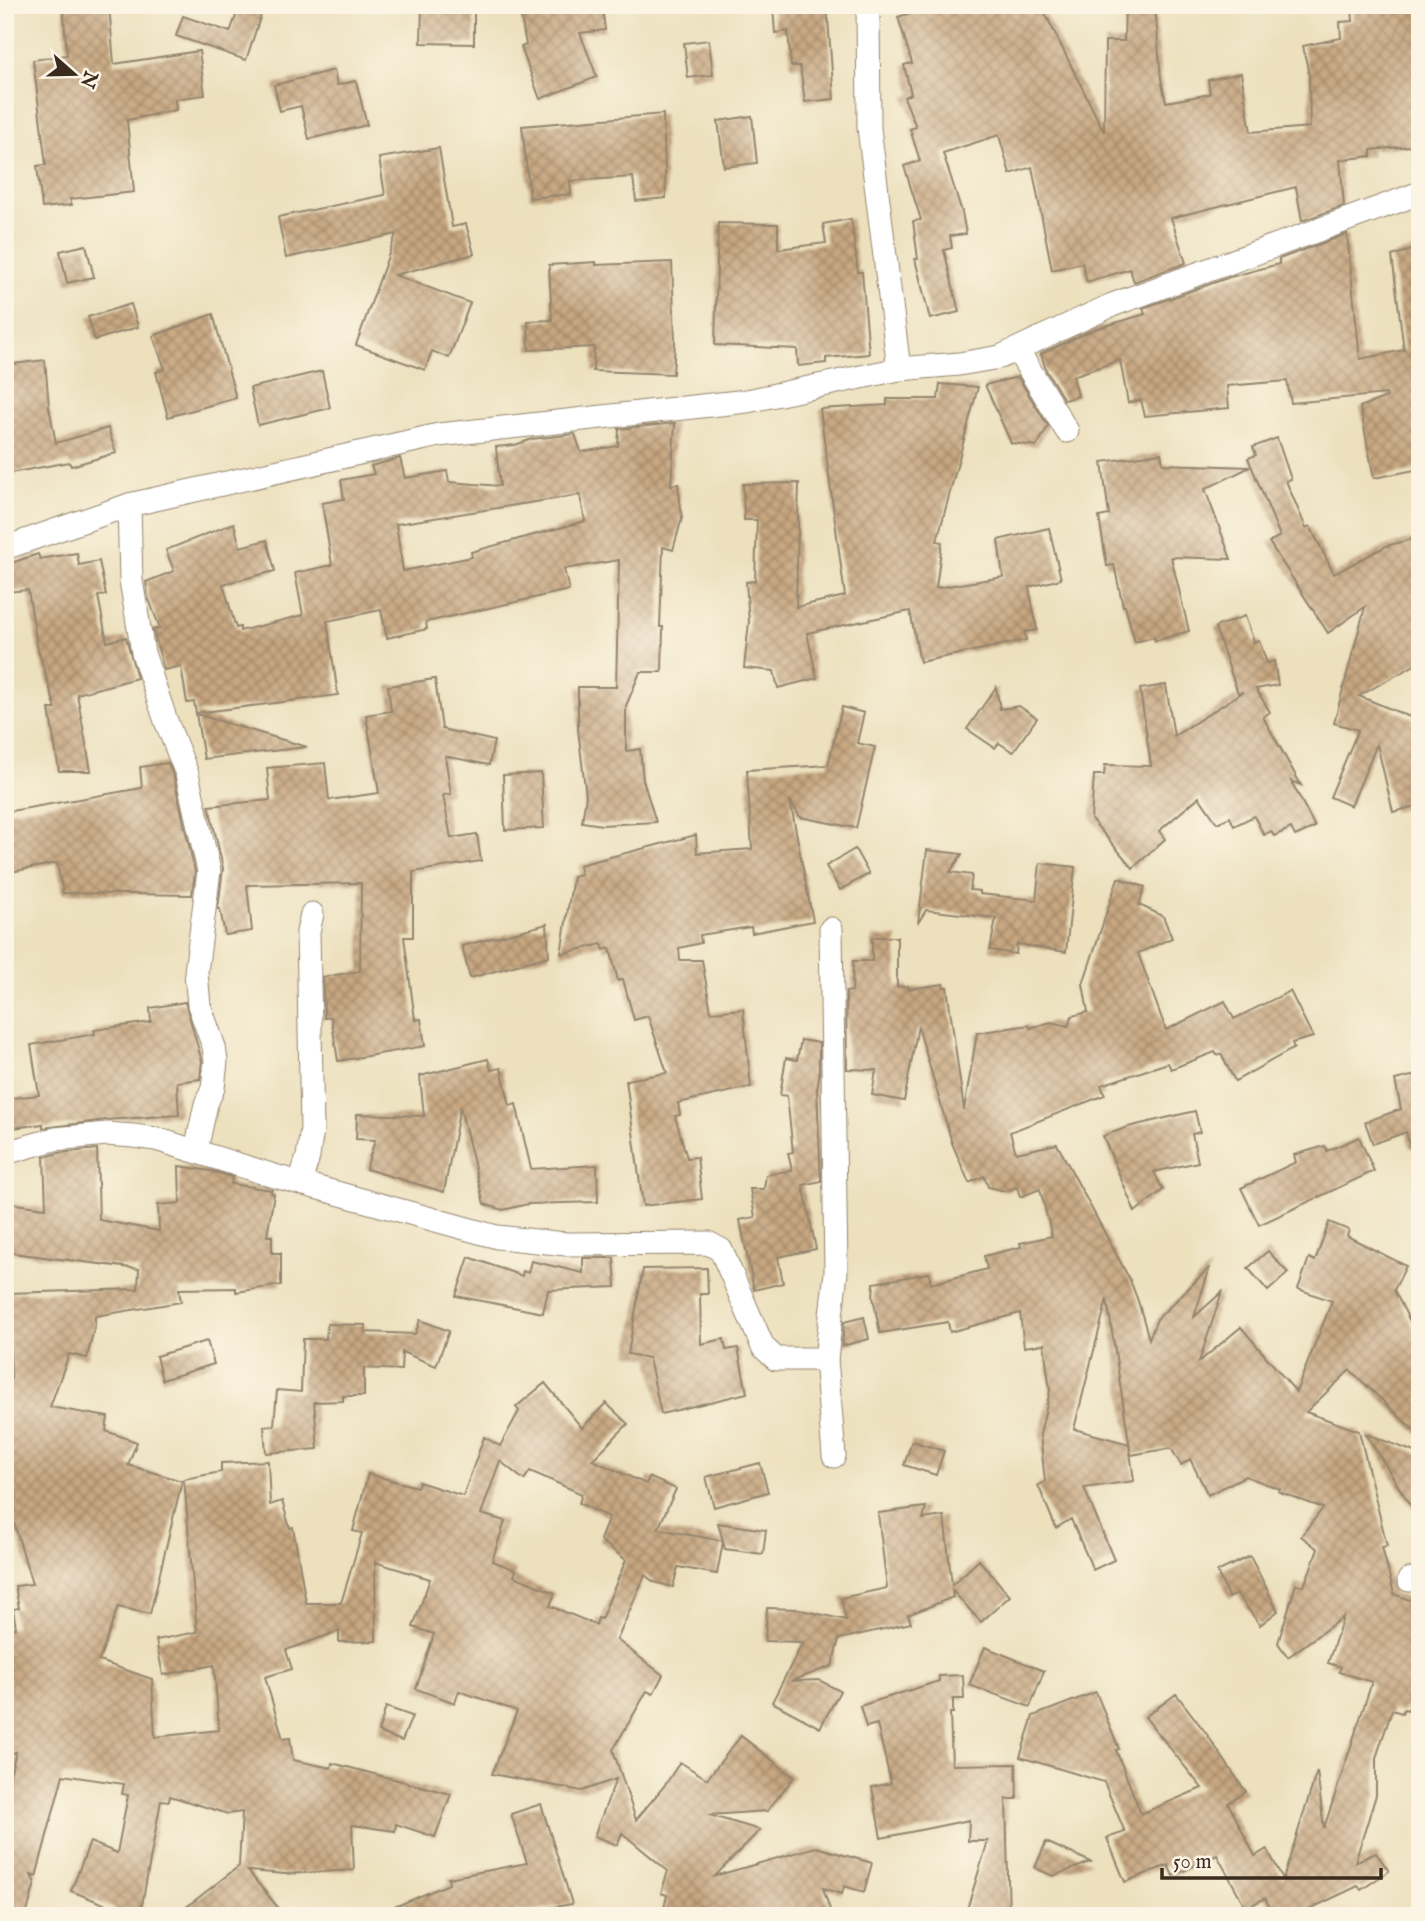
<svg xmlns="http://www.w3.org/2000/svg" width="1425" height="1921" font-family="'IM FELL English',serif">
	<style>
		.building { fill: url(#building-cross-hatch); fill-rule: evenodd }
		.lines { fill: none; stroke-linecap: round; stroke-linejoin: round }
		.minor-casing { stroke: #94856e; stroke-width: 25 }
		.minor { stroke: #fff; stroke-width: 23 }
	</style>
	<defs>
		<pattern id="building-cross-hatch" width="8" height="8" patternUnits="userSpaceOnUse" patternTransform="scale(1.75)"><rect width="8" height="8" fill="#c7a781"/><path d="M0 0l8 8M0 8l8-8" fill="none" stroke="#a38869"/></pattern>
	</defs>
	<rect width="100%" height="100%" fill="#fcf5e5"/>
	<filter id="ink" filterUnits="userSpaceOnUse"><feTurbulence type="fractalNoise" baseFrequency=".0143" numOctaves="2"/><feDisplacementMap in="SourceGraphic" scale="14" xChannelSelector="R" yChannelSelector="G"/><feConvolveMatrix kernelMatrix="1 2 1 2 8 2 1 2 1" color-interpolation-filters="sRGB"/></filter>
	<filter id="wash" filterUnits="userSpaceOnUse"><feTurbulence type="fractalNoise" baseFrequency=".00686" numOctaves="4" result="noise"/><feDisplacementMap in="SourceGraphic" scale="28" xChannelSelector="R" yChannelSelector="G"/><feGaussianBlur stdDeviation="1.57" result="paint"/><feColorMatrix in="noise" values="0 0 0 0 0 0 0 0 0 0 0 0 0 0 0 0 0 1.4 0 .05"/><feComposite in="paint" operator="in"/></filter>
	<g filter="url(#wash)">
		<rect width="100%" height="100%" fill="#ece0bd"/>
		<g id="blocks">
			<g class="building">
				<polygon points="63,5 109,5 114,64 199,51 205,95 175,99 176,110 127,120 134,192 70,199 72,205 42,208 37,166 46,165 33,60 67,55"/>
				<polygon points="240,5 251,5 263,9 246,60 176,36 183,16 230,32"/>
				<polygon points="422,5 474,5 474,44 421,43"/>
				<polygon points="519,5 602,5 605,30 580,33 597,77 540,99 521,47 526,45"/>
				<polygon points="791,5 827,5 834,99 805,102 800,66 791,66 788,31 775,33 773,7"/>
				<polygon points="936,5 1041,5 1104,132 1105,41 1124,41 1125,5 1155,5 1161,79 1166,102 1210,94 1208,80 1241,73 1251,132 1310,127 1309,75 1303,46 1341,38 1340,22 1353,21 1352,8 1420,5 1420,110 1415,110 1419,145 1371,150 1371,156 1340,160 1344,206 1302,221 1296,187 1171,218 1186,263 1134,282 1130,269 1087,282 1082,263 1052,270 1032,167 1010,174 999,135 943,153 962,212 966,234 950,236 952,248 944,250 959,312 930,319 915,259 918,259 913,221 921,220 904,166 920,161 910,129 916,127 904,97 911,94 904,65 912,63 898,17"/>
				<polygon points="709,40 713,75 688,78 684,43"/>
				<polygon points="334,70 337,85 356,81 367,125 309,139 301,106 280,111 274,85"/>
				<polygon points="663,114 666,198 636,201 633,177 570,181 571,194 530,198 522,126"/>
				<polygon points="752,116 757,163 724,167 718,121"/>
				<polygon points="439,148 452,227 466,224 474,254 395,275 470,303 449,358 432,351 425,370 356,345 396,234 286,258 278,217 385,195 379,158"/>
				<polygon points="851,219 858,272 862,272 869,354 826,358 826,363 798,366 797,349 715,345 718,223 778,224 778,249 826,243 823,224"/>
				<polygon points="1347,234 1360,359 1404,350 1392,256 1420,247 1420,469 1374,478 1360,407 1387,397 1386,394 1291,403 1287,381 1227,386 1229,408 1145,416 1141,400 1128,403 1120,360 1073,376 1078,396 1064,400 1046,370 1041,354 1092,330 1145,314 1143,308 1230,277 1279,264 1279,259"/>
				<polygon points="86,245 94,277 67,283 60,251"/>
				<polygon points="596,262 596,265 672,262 675,342 673,374 593,371 594,347 529,350 528,321 552,320 549,265"/>
				<polygon points="131,304 138,327 95,340 88,317"/>
				<polygon points="213,314 236,398 168,417 156,372 165,369 153,336"/>
				<polygon points="45,360 49,407 56,443 108,428 116,453 71,466 69,462 5,474 5,365"/>
				<polygon points="322,371 330,408 258,425 250,388"/>
				<polygon points="1018,377 1048,426 1037,446 1011,443 985,385"/>
				<polygon points="940,384 978,387 937,541 942,542 936,588 1003,577 998,540 1049,528 1061,579 1029,587 1037,630 1025,632 1026,640 920,662 910,611 807,633 817,678 778,688 774,671 744,668 749,622 746,582 755,581 757,520 744,520 743,484 799,483 796,607 845,596 820,409 887,405 887,399 938,399"/>
				<path d="M675,423L671,485L678,484L682,518L673,550L663,547L660,627H663L662,672H640L626,706V751L640,749L643,780L656,822L602,825L582,822L586,796L578,729V687H616L619,560L564,569L569,590L426,622L427,629L387,638L381,610L327,621L338,695L196,713L194,702L187,703L181,666L164,670L153,630L160,628L148,597L146,582L174,571L166,550L234,523L240,547L267,540L275,571L223,584L236,628L240,627V631L303,615L295,573L332,565L322,503L344,499L341,480L374,474L371,466L400,458L405,478L447,471L449,482L500,486L496,447L515,445L532,439L575,434L581,452L618,446L619,429ZM580,495L585,521L471,552L472,557L403,571L396,524Z"/>
				<polygon points="1277,438 1291,479 1286,481 1306,528 1310,526 1334,574 1386,546 1420,537 1420,662 1359,696 1420,721 1420,805 1393,812 1377,744 1351,806 1330,797 1358,730 1334,723 1365,607 1328,633 1269,542 1280,536 1248,458 1256,455 1253,447"/>
				<polygon points="1161,453 1163,464 1250,467 1205,489 1231,559 1171,557 1189,631 1155,641 1154,637 1135,642 1125,606 1123,606 1114,565 1107,566 1099,517 1109,515 1102,462"/>
				<polygon points="77,553 79,565 99,561 106,595 98,596 107,642 126,637 137,678 77,694 91,771 59,771 49,709 56,709 38,650 28,590 5,592 5,565 38,554 40,559"/>
				<polygon points="1245,616 1254,642 1259,640 1267,663 1274,661 1278,685 1256,689 1270,712 1263,717 1301,785 1291,781 1315,827 1295,836 1291,828 1274,836 1271,831 1264,835 1254,816 1234,826 1230,817 1217,823 1199,797 1159,831 1165,839 1133,868 1091,819 1094,775 1104,775 1105,765 1151,766 1140,689 1166,685 1174,736 1243,692 1238,693 1215,627"/>
				<polygon points="435,679 442,729 494,741 489,765 445,756 451,794 443,795 451,838 477,834 481,861 413,872 413,937 404,937 415,1020 421,1019 425,1046 338,1061 331,1017 324,1018 323,977 360,971 361,883 247,885 252,931 225,935 220,909 218,909 223,868 209,806 270,800 267,768 325,763 329,800 379,793 366,715 391,711 388,686"/>
				<polygon points="996,687 1000,709 1019,706 1037,718 1013,752 999,743 995,748 967,729"/>
				<polygon points="842,707 864,713 857,743 875,747 856,828 800,817 790,800 813,921 752,933 751,927 700,935 701,943 679,948 680,960 702,960 711,1012 743,1009 751,1087 678,1103 680,1115 675,1116 687,1158 697,1157 702,1199 643,1206 626,1080 667,1073 648,1016 634,1020 623,979 618,981 610,948 604,950 602,944 561,954 573,876 581,874 579,865 696,835 697,853 752,849 747,770 828,765"/>
				<polygon points="196,714 307,747 204,759"/>
				<polygon points="168,763 174,778 195,872 192,895 63,893 57,863 5,873 5,812 142,788 140,767"/>
				<polygon points="541,773 544,828 505,830 503,775"/>
				<polygon points="855,849 869,874 840,890 826,866"/>
				<polygon points="927,850 962,854 950,872 972,875 970,890 980,891 980,894 1036,900 1040,863 1075,867 1066,952 1017,944 1016,954 990,950 996,918 926,910 918,923"/>
				<polygon points="1118,878 1145,887 1139,905 1163,916 1172,938 1138,953 1166,1030 1225,1001 1234,1019 1290,991 1313,1037 1292,1043 1294,1048 1235,1081 1221,1054 1217,1055 1215,1052 1171,1069 1168,1063 1101,1085 1105,1095 1010,1132 1016,1153 1057,1144 1130,1280 1138,1301 1149,1339 1157,1319 1210,1267 1194,1317 1222,1292 1199,1362 1241,1327 1296,1392 1332,1301 1298,1289 1309,1258 1315,1261 1329,1222 1349,1230 1347,1236 1406,1266 1394,1290 1420,1341 1420,1436 1350,1370 1306,1412 1359,1431 1387,1546 1382,1547 1394,1594 1420,1604 1420,1675 1408,1710 1404,1709 1402,1713 1392,1710 1376,1758 1376,1795 1355,1862 1376,1853 1389,1871 1361,1890 1358,1886 1301,1913 1303,1916 1271,1916 1272,1912 1265,1898 1246,1908 1217,1855 1173,1876 1168,1865 1125,1882 1107,1838 1125,1832 1104,1782 1020,1757 1033,1716 1096,1692 1119,1749 1116,1750 1141,1814 1202,1788 1145,1717 1176,1694 1206,1733 1246,1792 1228,1803 1255,1856 1267,1849 1283,1879 1317,1771 1324,1828 1372,1682 1339,1672 1341,1667 1328,1663 1343,1617 1288,1657 1278,1643 1296,1584 1304,1586 1318,1549 1301,1536 1323,1508 1279,1492 1280,1489 1245,1476 1208,1495 1190,1459 1181,1465 1171,1448 1131,1455 1107,1299 1074,1429 1129,1444 1134,1481 1084,1488 1114,1560 1093,1570 1071,1519 1056,1528 1038,1485 1045,1482 1040,1434 1050,1391 1044,1344 1024,1347 1020,1313 950,1332 948,1322 880,1333 873,1297 874,1283 929,1273 931,1284 987,1269 984,1256 1021,1247 1020,1243 1052,1236 1040,1189 1020,1197 1017,1187 1005,1191 988,1187 984,1176 969,1183 952,1143 918,1026 904,1101 872,1095 876,1070 847,1069 846,992 852,991 853,961 872,961 872,937 897,937 897,987 908,986 908,989 943,984 944,987 947,987 964,1110 977,1033 1029,1025 1030,1028 1051,1022 1068,1026 1072,1016 1088,1012 1083,984"/>
				<polygon points="547,924 549,956 470,978 462,946"/>
				<polygon points="185,1002 202,1061 200,1079 177,1082 179,1115 106,1120 43,1128 43,1124 5,1129 5,1099 39,1095 31,1045 95,1034 94,1030 151,1022 150,1008"/>
				<polygon points="801,1040 819,1043 819,1077 817,1090 821,1181 803,1185 816,1249 778,1257 783,1283 754,1290 740,1220 755,1217 750,1189 764,1189 766,1175 792,1170 788,1153 793,1152 787,1096 780,1095 786,1058 797,1060"/>
				<polygon points="488,1059 491,1070 501,1068 510,1106 516,1104 531,1169 597,1165 598,1202 528,1204 503,1210 484,1204 460,1107 444,1192 366,1169 375,1140 356,1139 357,1114 424,1116 420,1076"/>
				<polygon points="1420,1074 1420,1147 1410,1148 1406,1132 1373,1144 1365,1122 1401,1109 1395,1080"/>
				<polygon points="1195,1111 1200,1132 1192,1134 1198,1162 1154,1172 1163,1190 1135,1212 1103,1136 1128,1127"/>
				<polygon points="1359,1137 1374,1171 1259,1225 1241,1188 1296,1162 1294,1155 1325,1146 1327,1151"/>
				<path d="M97,1149L99,1220L159,1231L158,1205L180,1203L179,1166L211,1171L232,1177L231,1184L272,1190L271,1193L274,1194L267,1236H272V1253H281V1285L236,1292V1288L179,1289L181,1302L95,1316V1324L87,1358L69,1354L50,1407L108,1417L106,1431L137,1442L128,1465L182,1481L150,1614L118,1607L99,1661L152,1679L155,1737L219,1730L214,1665L163,1675L156,1640L197,1632L184,1479L221,1472V1463L268,1461L270,1505L282,1501L290,1528L293,1527L306,1603H341L362,1533L353,1531L368,1474L417,1487L419,1482L463,1496L484,1437L500,1446L519,1411L516,1407L545,1383L582,1428L606,1403L628,1424L592,1460L646,1484L649,1477L676,1489L658,1529L723,1541L718,1523L766,1530L763,1554L725,1549L723,1542L717,1574L678,1567L673,1587L654,1582L645,1575L617,1640L663,1675L653,1694L647,1691L613,1750L636,1820L665,1785L680,1762L707,1779L741,1736L794,1777L767,1811L709,1815L760,1830L715,1876L816,1847L872,1863L864,1892L844,1886L842,1894L823,1888L832,1916H662L667,1895L661,1893L668,1871L622,1833L617,1845L594,1836L616,1779L582,1791L492,1774L517,1711L459,1691L455,1703L416,1689L434,1634L413,1627L430,1579L375,1562L376,1641L339,1642V1631L286,1650L292,1669L265,1677L283,1739L290,1738L293,1760L331,1768L332,1763L451,1794L435,1837L396,1824L395,1831L352,1825L354,1870L285,1874L248,1871L285,1916H175L239,1866L242,1812L228,1814L170,1796L169,1801L161,1800L140,1916H113L114,1908L71,1891L90,1842L117,1853L128,1795L122,1794L124,1784L63,1775L36,1877L31,1875L35,1883L26,1916H5V1794L16,1752L5,1754V1629L16,1628L13,1609L19,1608L15,1586L32,1584L5,1492V1380L11,1378L8,1293L138,1289L139,1269L5,1252V1223L8,1203L46,1208L44,1157L58,1153ZM500,1461L524,1480L530,1471L582,1494L579,1503L609,1517L600,1540L626,1560L601,1619L598,1618L596,1625L550,1606L555,1593L514,1576L516,1570L492,1561L505,1521L481,1514Z"/>
				<polygon points="1268,1251 1288,1273 1268,1291 1248,1268"/>
				<polygon points="469,1257 522,1276 523,1271 528,1273 531,1261 583,1273 583,1258 614,1258 616,1287 548,1290 543,1313 456,1296"/>
				<polygon points="707,1268 708,1294 700,1294 701,1344 724,1339 726,1350 738,1348 747,1393 661,1414 649,1358 628,1354 643,1269"/>
				<polygon points="864,1317 869,1339 842,1346 844,1322"/>
				<polygon points="420,1320 449,1331 436,1366 402,1352 401,1370 364,1368 364,1396 343,1396 343,1401 314,1402 318,1449 266,1453 264,1426 274,1425 277,1390 301,1392 303,1339 326,1339 327,1324 366,1325 365,1332 415,1334"/>
				<polygon points="207,1341 214,1364 162,1380 156,1356"/>
				<polygon points="1366,1434 1420,1454 1420,1521"/>
				<polygon points="912,1441 944,1451 936,1475 904,1465"/>
				<polygon points="760,1463 768,1492 714,1507 706,1477"/>
				<polygon points="926,1507 923,1519 944,1516 952,1585 979,1560 1010,1596 981,1622 952,1590 953,1597 908,1615 911,1623 839,1639 832,1666 791,1681 819,1680 840,1691 820,1728 772,1702 803,1642 765,1641 767,1608 796,1609 846,1620 841,1598 887,1588 878,1513"/>
				<polygon points="1250,1556 1278,1611 1260,1625 1237,1594 1229,1598 1217,1572"/>
				<polygon points="985,1647 1044,1671 1030,1707 969,1685"/>
				<polygon points="963,1675 964,1699 953,1699 953,1713 950,1713 952,1765 1016,1764 1017,1799 1006,1799 1009,1916 965,1916 988,1841 968,1841 969,1820 881,1838 872,1787 891,1783 877,1724 866,1727 860,1706 939,1681 939,1676"/>
				<polygon points="386,1707 412,1716 402,1741 378,1732"/>
				<polygon points="541,1804 572,1904 519,1913 519,1916 373,1916 449,1884 448,1878 527,1863 511,1814"/>
				<polygon points="1046,1842 1091,1862 1053,1876 1035,1868"/>
			</g>
		</g>
	</g>
	<g filter="url(#ink)">
		<use href="#blocks" fill-opacity="0" stroke="#94856e" stroke-width="2"/>
		<g class="lines">
			<g class="minor-casing">
				<g id="minor">
					<polyline points="868,5 869,128 899,369"/>
					<polyline points="1018,351 1067,431"/>
					<polyline points="129,505 131,580 143,653 166,721 187,774 209,871 196,972 199,1005 214,1047 216,1061 213,1088 206,1104 196,1150"/>
					<polyline points="5,548 129,505 439,435 747,401 899,369 959,364 1000,357 1112,305 1420,193"/>
					<polyline points="831,929 836,1272 826,1359 834,1456"/>
					<polyline points="5,1153 55,1139 107,1134 133,1136 156,1139 271,1175 497,1237 566,1244 708,1243 721,1250 763,1347 776,1359 826,1359"/>
					<polyline points="300,1182 308,1157 312,1129 308,932 312,914"/>
					<polyline points="1409,1580 1420,1578"/>
				</g>
			</g>
			<use href="#minor" class="minor"/>
		</g>
	</g>
	<rect width="1425" height="1921" fill="none" stroke="#fcf5e5" stroke-width="28"/>
	<g transform="translate(74 74) rotate(110)" stroke="#fcf5e5" stroke-width="5" paint-order="stroke">
	<path d="M0-5L12 26L0 18L-12 26Z" fill="#3b2a1e"/>
	<text y="-10" font-size="19" font-weight="bold" text-anchor="middle" fill="#3b2a1e">N</text>
	</g>
	<path d="M1162 1868v10h219v-10" fill="none" stroke="#3b2a1e" stroke-width="3.5"/>
	<text x="1173" y="1868" font-size="21" fill="#3b2a1e" stroke="#fcf5e5" stroke-width="5" paint-order="stroke">50 m</text>
</svg>
